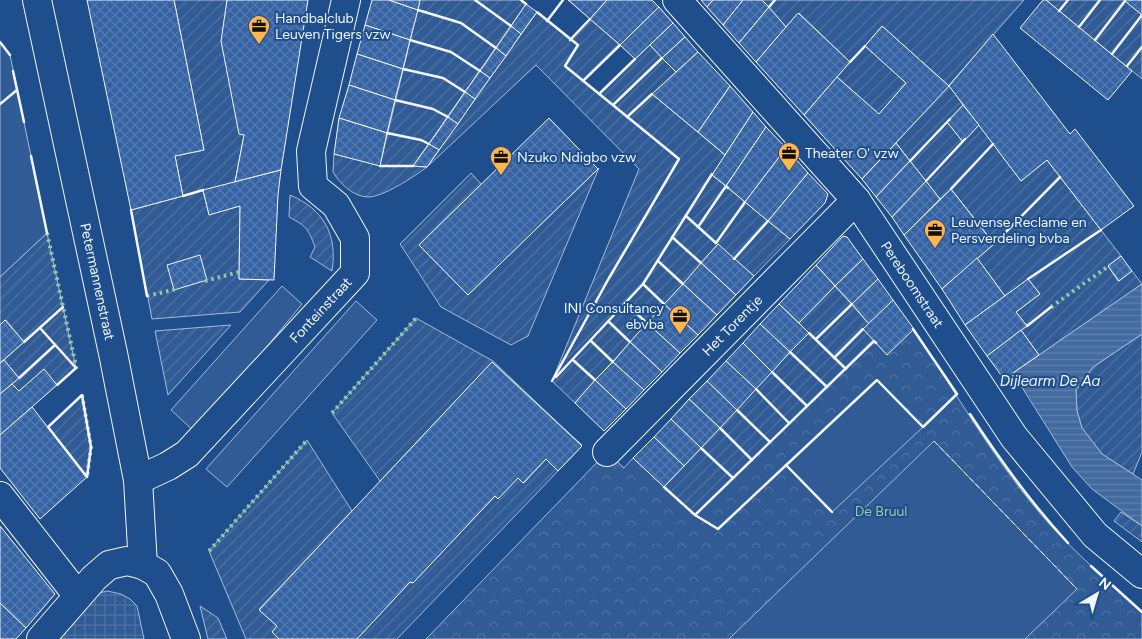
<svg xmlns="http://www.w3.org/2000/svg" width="1142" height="639" font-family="Figtree,sans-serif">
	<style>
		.park { fill: url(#park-crowns); stroke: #a8bbd7 }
		.garden { fill: url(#garden-furrows); stroke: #a8bbd7 }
		.pitch { fill: #305b95; stroke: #a8bbd7 }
		.plaza { fill: url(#plaza-grid); stroke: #a8bbd7 }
		.water { fill: url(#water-rules); stroke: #a8bbd7 }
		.building { fill: url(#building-cross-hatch); stroke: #f2f6ff }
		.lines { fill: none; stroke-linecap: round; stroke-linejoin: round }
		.street-casing { stroke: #f2f6ff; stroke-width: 30 }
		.secondary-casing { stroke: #f2f6ff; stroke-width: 30 }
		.street { stroke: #1f4e8c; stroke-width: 28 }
		.secondary { stroke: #1f4e8c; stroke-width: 28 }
		.hedge { stroke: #97c8a6; stroke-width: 4; stroke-dasharray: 2.5 4; stroke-linecap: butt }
		.fence { stroke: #f2f6ff; stroke-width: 1; stroke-dasharray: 6 2.5; stroke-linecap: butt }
		.wall { stroke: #f2f6ff; stroke-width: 2.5 }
		.labels { text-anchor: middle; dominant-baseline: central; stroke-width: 4; stroke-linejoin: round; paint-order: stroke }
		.poi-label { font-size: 14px; fill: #f2f6ff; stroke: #1f4e8c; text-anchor: start }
		.street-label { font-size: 14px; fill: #f2f6ff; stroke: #1f4e8c }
		.park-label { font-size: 14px; fill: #97c8a6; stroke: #1f4e8c }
		.water-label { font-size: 15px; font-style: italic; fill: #f2f6ff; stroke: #1f4e8c }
	</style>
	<defs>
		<pattern id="park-crowns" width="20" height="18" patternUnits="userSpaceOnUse" patternTransform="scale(1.25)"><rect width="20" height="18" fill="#305b95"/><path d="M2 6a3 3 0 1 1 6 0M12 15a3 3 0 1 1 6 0" fill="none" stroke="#4e73a5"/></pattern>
		<pattern id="garden-furrows" width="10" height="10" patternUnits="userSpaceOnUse" patternTransform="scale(1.25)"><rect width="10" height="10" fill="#305b95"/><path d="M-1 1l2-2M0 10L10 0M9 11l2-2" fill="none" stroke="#4e73a5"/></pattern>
		<pattern id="plaza-grid" width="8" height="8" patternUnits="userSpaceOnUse" patternTransform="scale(1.25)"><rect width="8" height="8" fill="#305b95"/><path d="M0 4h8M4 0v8" fill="none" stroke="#4e73a5"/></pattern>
		<pattern id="water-rules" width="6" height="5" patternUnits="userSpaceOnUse" patternTransform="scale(1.25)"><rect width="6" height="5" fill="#446ba0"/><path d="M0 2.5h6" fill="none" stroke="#5f81ae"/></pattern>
		<pattern id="building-cross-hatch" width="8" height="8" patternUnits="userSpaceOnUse" patternTransform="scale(1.25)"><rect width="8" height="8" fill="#3563a3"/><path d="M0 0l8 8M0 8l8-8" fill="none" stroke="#537ab1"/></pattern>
	</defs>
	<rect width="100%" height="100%" fill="#1f4e8c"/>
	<path class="park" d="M914,329C954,390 991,455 1038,511C1069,548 1106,579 1142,612V639H426L607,452L624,468L633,458L695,515L874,341Z"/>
	<g class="garden">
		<polygon points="174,0 227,0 244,135 235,182 203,191 209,214 240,206 239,279 269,280 240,312 152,319 131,210 183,196 175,156 204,150"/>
		<path d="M420,0H521L526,4L413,166L427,167L537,12L570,40L590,19L620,45L583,81L599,94L650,45L676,72L652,94L725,155L712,175L790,239L754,276L718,245L575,403L552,381L639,169L536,65L427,167C415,176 382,198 367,197C353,196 340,184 333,172L334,154L380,165Z"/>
		<polygon points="762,0 1024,0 949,85 963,105 947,122 963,142 979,125 1021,181 1047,160 1121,256 1108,266 1118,281 1132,271 1142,284 1039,355 1021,330 1027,326 1016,312 1040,294 1028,279 1005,296 977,258 994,243 951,189 940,199 896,143 948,85 882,26 865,46 906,83 879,114 837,77 850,62 799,13 786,27"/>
		<polygon points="1046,0 1124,0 1142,15 1142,79"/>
		<polygon points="599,168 528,336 511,345 441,307 400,244 471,173 481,184 419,245 468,295"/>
		<path d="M290,195C323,209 338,234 332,271L310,257L315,247C308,228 306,226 289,217Z"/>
		<polygon points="47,233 76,368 57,385 44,370 19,391 12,384 19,378 4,360 24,342 6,320 0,325 0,277"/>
		<polygon points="835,286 869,324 874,341 695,515 664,487 808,333 799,323"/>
		<polygon points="416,318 493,361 582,446 558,471 397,639 357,639 410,582 413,583 495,496 518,478 524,483 546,459 558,471 582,445 492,362 380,481 332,413"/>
		<polygon points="231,325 168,395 155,331"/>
		<polygon points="1142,334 1142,452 1133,474 1102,454 1082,428 1077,411 1076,390 1093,367"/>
		<polygon points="82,395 91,447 87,477 48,427"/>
		<polygon points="307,440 352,511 259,609 277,626 272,632 279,639 246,639 209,551"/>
		<polygon points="1121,512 1142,526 1142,542 1114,521"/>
		<polygon points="200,606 218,618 227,639 208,639"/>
	</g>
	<g class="pitch">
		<polygon points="0,42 10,55 47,233 0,277"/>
		<polygon points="282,286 302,304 196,433 171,410"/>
		<polygon points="356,301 377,320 227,487 206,469"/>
		<polygon points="877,380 923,427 832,512 786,465"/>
		<polygon points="934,441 1077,589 1025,639 729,639"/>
	</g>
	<polygon class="plaza" points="107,591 121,594 130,599 137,606 144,639 59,639 99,593"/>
	<polygon class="water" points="1142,284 1142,334 1093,367 1076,390 1077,411 1082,428 1102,454 1142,480 1142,526 1092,489 1072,467 1013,373"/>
	<g class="building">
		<polygon points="87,0 174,0 204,150 175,156 183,196 131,210"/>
		<polygon points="227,0 308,0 281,170 235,182 244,135 239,134 221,41"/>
		<polygon points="372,0 389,0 418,10 410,40 365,25"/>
		<polygon points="389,0 420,0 418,10"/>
		<polygon points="568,0 607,0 590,19"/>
		<polygon points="607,0 652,0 659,7 620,45 590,19"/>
		<polygon points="701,0 713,0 707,7"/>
		<polygon points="713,0 743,0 723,25 707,7"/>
		<polygon points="743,0 762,0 769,7 739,43 723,25"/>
		<polygon points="1043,0 1046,0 1132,71 1108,100 1020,28"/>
		<polygon points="1126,0 1142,0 1142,15 1125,1"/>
		<polygon points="526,4 537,12 521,34 511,26"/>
		<polygon points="659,7 673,23 635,59 620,45"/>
		<polygon points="769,7 786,27 756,62 739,43"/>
		<polygon points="798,13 850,62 804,115 756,62"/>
		<polygon points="673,23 685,37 662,58 650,45"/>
		<polygon points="365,25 410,40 403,69 357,54"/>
		<polygon points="511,26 521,34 506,56 496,48"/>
		<polygon points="882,26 949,86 862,179 804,115 837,77 879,114 906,83 865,46"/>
		<polygon points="993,34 1070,134 1075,129 1134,206 1101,230 1047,160 1021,181 949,86"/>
		<polygon points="685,37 698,52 676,72 662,58"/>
		<polygon points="496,48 506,56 490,78 480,71"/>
		<polygon points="698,52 730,86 698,132 652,94"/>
		<polygon points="357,54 403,69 395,100 349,85"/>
		<polygon points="480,71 490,78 475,99 465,92"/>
		<polygon points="349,85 395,100 387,133 339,118"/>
		<polygon points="730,86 753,112 725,155 698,132"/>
		<polygon points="465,92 475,99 458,124 448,117"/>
		<polygon points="963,105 979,125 963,142 947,122"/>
		<polygon points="753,112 766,127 726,186 712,175"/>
		<polygon points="448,117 458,124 439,150 429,144"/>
		<polygon points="339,118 387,133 380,166 334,154"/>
		<polygon points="549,118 598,169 468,295 419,245"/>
		<polygon points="766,127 786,148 745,202 726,186"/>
		<polygon points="896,143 910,161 876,197 862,179"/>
		<polygon points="429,144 439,150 427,167 413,166"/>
		<polygon points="786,148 808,173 768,221 745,202"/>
		<polygon points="910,161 926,181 892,217 876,197"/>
		<polygon points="281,170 278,195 274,280 239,279 240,206 209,215 203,190"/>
		<polygon points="808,173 828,194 825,203 790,239 768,221"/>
		<polygon points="926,181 940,199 904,235 892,217"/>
		<polygon points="951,189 994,244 942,289 904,235"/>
		<polygon points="843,236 847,237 863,259 835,286 816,265"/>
		<polygon points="718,244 754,276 736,295 701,263"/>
		<polygon points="200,255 207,280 174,290 167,265"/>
		<polygon points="1121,256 1132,271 1119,281 1108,266"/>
		<polygon points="977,258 1005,296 965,325 942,289"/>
		<polygon points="863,259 878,279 852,304 835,286"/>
		<polygon points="701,263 736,295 717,315 683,284"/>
		<polygon points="816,265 835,286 799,323 779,304"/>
		<polygon points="878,279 893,300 869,324 852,304"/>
		<polygon points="1028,279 1040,294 1016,312 1027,326 987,356 965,325"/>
		<polygon points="683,284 717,315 698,335 664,304"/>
		<polygon points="893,300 914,329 887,355 863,329"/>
		<polygon points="664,304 698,335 680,353 647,323"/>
		<polygon points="779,304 809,333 790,352 760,324"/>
		<polygon points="5,320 24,342 0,363 0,325"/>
		<polygon points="647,323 680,353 662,372 630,342"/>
		<polygon points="760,324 790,352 772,372 743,343"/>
		<polygon points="1021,330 1039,355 1004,379 987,356"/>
		<polygon points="630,342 662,372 644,390 613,362"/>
		<polygon points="743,343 772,372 756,389 726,361"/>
		<polygon points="4,360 19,378 0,394 0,363"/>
		<polygon points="726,361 756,389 737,410 707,381"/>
		<polygon points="492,362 582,446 558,471 546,459 523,483 518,478 498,499 495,496 413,583 410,582 357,639 279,639 272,632 277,626 259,610"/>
		<polygon points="613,362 644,390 626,409 595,380"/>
		<polygon points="44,369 57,385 0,435 0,394 12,384 19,391"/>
		<polygon points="595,380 626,409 604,431 575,403"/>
		<polygon points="707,381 737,410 720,428 689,399"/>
		<polygon points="689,399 720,428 701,448 671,419"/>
		<polygon points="32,407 87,477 40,519 0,468 0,435"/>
		<polygon points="671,419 701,448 684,466 654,437"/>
		<polygon points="654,437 684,466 664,487 633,458"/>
		<polygon points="0,526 55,594 26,628 0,603"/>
		<polygon points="0,603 26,628 16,639 0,639"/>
	</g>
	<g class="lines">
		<g class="street-casing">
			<g id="street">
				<path id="s1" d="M677,0L856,200L1014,437L1095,535L1142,574"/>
				<path id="s2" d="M607,452L856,200"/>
				<path id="s3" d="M138,480L168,466L187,454L355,273V238L336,205L313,186L311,151L346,0"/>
				<polyline points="0,496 78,596"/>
			</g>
		</g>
		<g class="secondary-casing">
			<g id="secondary">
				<path id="s4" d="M37,0L113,353L138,480L143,565"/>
				<polyline points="41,639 94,578 109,565 127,561 143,565 157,573 169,594 186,639"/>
			</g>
		</g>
		<use href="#street" class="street"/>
		<use href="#secondary" class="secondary"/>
		<g class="hedge">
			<polyline points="47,233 77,371"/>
			<polyline points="205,281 239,272"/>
			<polyline points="147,296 177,289"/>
			<polyline points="1051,307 1110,265"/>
			<polyline points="82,395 91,447 87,477"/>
			<polyline points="332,413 416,318"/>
			<polyline points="209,551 307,440"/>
		</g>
		<g class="fence">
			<polyline points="877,380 923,427"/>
			<polyline points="934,441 1077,589"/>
		</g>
		<g class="wall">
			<polyline points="475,0 511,26"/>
			<polyline points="521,0 526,4"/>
			<polyline points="769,7 775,0"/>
			<polyline points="418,10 461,23 496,48"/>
			<polyline points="1059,11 1068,0"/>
			<polyline points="537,12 578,45 565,66 679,159 609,278 552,381"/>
			<polyline points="547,21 563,0"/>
			<polyline points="1079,27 1100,0"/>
			<polyline points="410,40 451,52 480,71"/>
			<polyline points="570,40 590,19"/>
			<polyline points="1095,40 1125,1"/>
			<polyline points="0,42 10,55"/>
			<polyline points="1112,54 1142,15"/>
			<polyline points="850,62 865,46"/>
			<polyline points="1127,66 1142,47"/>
			<polyline points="403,69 443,78 465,92"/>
			<polyline points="13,71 24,122"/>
			<polyline points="583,81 620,45"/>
			<polyline points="599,94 635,59"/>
			<polyline points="395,100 433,109 448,117"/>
			<polyline points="0,104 17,90"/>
			<polyline points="613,105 662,58"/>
			<polyline points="627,117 652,94"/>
			<polyline points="387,133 421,140 429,144"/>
			<polyline points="31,156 47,233"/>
			<polyline points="910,161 950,119"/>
			<polyline points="380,166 413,166"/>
			<polyline points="926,181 965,139"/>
			<polyline points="951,189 993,144"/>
			<polyline points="183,196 203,190"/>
			<polyline points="131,210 147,296"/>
			<polyline points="686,216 716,243"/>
			<polyline points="698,227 726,186 728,188"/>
			<polyline points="672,237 701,263"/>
			<polyline points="716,243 745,202"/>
			<polyline points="994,244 1060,177"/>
			<polyline points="734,259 768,221"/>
			<polyline points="658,261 683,284"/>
			<polyline points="1028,279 1101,230"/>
			<polyline points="643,284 664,304"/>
			<polyline points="626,304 647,323"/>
			<polyline points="609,322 630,342"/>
			<polyline points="1027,326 1051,307"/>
			<polyline points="40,328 76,368 57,385"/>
			<polyline points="809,333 846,369"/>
			<polyline points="816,339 852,304"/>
			<polyline points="591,341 613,362"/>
			<polyline points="24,342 63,307"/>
			<polyline points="790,352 827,387"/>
			<polyline points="834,358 863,329"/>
			<polyline points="573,360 595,380"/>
			<polyline points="772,372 807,406"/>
			<polyline points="556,377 643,284 712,174"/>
			<polyline points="19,378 55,345"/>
			<polyline points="756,389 789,423"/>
			<polygon points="82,395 91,447 87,477 48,427"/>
			<polyline points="737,410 770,442"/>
			<path d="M970,414C1000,460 1031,503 1068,543"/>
			<polyline points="720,428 752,460"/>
			<polyline points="701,448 733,478"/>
			<polyline points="786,465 832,512"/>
			<polyline points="664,487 695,515 874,341 876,343"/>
			<polyline points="695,515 718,529 877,380 923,427 957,394 913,329"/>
			<polyline points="1091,566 1142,612"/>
		</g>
	</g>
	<defs>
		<g id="office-pin" transform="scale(1.125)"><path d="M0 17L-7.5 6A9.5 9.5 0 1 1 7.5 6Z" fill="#ffb74d" stroke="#1f4e8c"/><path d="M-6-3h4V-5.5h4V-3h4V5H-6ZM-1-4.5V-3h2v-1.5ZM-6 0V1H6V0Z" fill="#111"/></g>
	</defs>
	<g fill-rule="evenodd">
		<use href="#office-pin" x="259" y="26"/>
		<use href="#office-pin" x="789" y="153"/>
		<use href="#office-pin" x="501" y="157"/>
		<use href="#office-pin" x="935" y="230"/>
		<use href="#office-pin" x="680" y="316"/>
	</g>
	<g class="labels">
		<g class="poi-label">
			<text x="275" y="18">Handbalclub<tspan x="275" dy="16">Leuven Tigers vzw</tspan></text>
			<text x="805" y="153">Theater O' vzw</text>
			<text x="517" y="157">Nzuko Ndigbo vzw</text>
			<text x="951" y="222">Leuvense Reclame en<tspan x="951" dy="16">Persverdeling bvba</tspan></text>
			<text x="664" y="308" text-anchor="end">INI Consultancy<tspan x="664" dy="16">ebvba</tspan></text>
		</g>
		<g class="street-label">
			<text stroke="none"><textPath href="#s4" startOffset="288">Petermannenstraat</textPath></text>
			<text stroke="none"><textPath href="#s1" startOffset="370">Pereboomstraat</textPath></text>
			<text stroke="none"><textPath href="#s3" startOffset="252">Fonteinstraat</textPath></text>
			<text stroke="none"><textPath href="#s2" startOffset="178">Het Torentje</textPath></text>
		</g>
		<g class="park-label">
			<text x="881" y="511">De Bruul</text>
		</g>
		<g class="water-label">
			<text x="1050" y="381">Dijlearm De Aa</text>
		</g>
	</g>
	<g transform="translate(1097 594) rotate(38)" stroke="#1f4e8c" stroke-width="4" paint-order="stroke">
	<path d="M0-4L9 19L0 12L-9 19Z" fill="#f2f6ff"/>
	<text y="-8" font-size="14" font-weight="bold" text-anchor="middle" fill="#f2f6ff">N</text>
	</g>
</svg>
